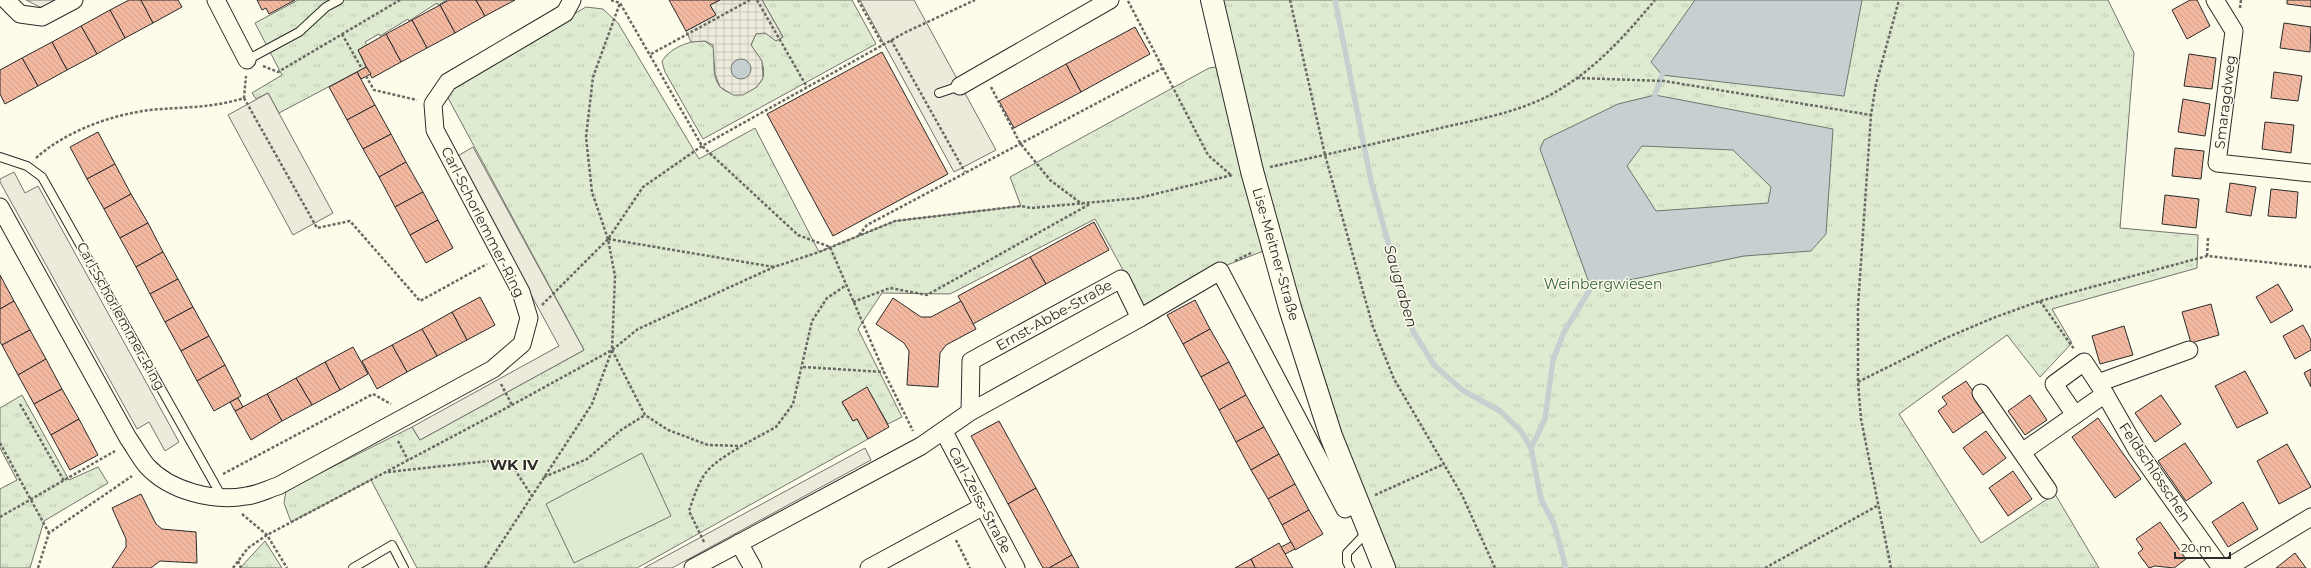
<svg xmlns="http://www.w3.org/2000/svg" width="2311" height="568" font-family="Montserrat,sans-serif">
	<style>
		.grass { fill: url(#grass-tufts); stroke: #74746e }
		.pitch { fill: #deebd1; stroke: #74746e }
		.parking { fill: #eceadb; stroke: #74746e }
		.plaza { fill: url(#plaza-grid); stroke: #74746e }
		.water { fill: #c7d0d0; stroke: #74746e; fill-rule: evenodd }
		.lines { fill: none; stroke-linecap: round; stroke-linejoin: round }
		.stream { stroke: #c7d0d0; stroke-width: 5.5 }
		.building { fill: url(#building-back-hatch); stroke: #2b2b2b }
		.lane-casing { stroke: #2b2b2b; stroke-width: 10 }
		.street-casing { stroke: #2b2b2b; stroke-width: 19 }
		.secondary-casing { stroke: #2b2b2b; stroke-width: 24 }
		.path { stroke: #6a6964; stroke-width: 2.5; stroke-dasharray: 3 2; stroke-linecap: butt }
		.lane { stroke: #fdfbea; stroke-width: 8 }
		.street { stroke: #fdfbea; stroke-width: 17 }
		.secondary { stroke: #fdfbea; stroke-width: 22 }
		.labels { text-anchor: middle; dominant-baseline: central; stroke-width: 3; stroke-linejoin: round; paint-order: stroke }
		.street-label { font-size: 14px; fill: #2b2b2b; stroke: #fdfbea }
		.park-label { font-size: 14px; fill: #34623c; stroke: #fdfbea }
		.water-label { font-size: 15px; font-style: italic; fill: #2b2b2b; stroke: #fdfbea }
		.neighbourhood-label { font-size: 15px; font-weight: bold; fill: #2b2b2b; stroke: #fdfbea }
	</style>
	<defs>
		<pattern id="grass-tufts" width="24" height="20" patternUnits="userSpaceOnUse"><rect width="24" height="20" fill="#deebd1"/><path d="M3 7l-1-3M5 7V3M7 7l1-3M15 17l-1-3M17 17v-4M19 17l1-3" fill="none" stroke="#bfcab4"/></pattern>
		<pattern id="plaza-grid" width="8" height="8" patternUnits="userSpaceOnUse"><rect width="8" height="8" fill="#eceadb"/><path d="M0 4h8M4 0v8" fill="none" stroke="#cbc9bc"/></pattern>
		<pattern id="building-back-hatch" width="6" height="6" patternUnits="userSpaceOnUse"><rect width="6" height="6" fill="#f2b8a0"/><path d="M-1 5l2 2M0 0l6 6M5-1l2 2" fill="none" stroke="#d09e8a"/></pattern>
	</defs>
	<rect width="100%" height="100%" fill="#fdfbea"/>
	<g class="grass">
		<polygon points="298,0 447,0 438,5 437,3 409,21 408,19 380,36 379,34 365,42 367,45 358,50 366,67 279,113 268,93 256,99 252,93 282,75 255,23"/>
		<path d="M762,0H852L876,44L703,139L665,72L662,62C667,49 692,39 705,41L714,48C715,60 712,71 717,82C727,104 770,92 763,66C761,58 754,52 751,45L756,34L760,32L768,34L776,41L783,37Z"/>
		<polygon points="1223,0 2108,0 2134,53 2120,228 2198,235 2197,268 2052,309 2072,343 2040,377 2007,335 1899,414 1981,543 2055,494 2099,568 1394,568 1348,453 1308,339 1265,177"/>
		<polygon points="586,7 603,9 618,23 699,159 755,128 819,252 895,221 1021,206 1010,177 1209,68 1224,66 1274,247 1222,267 1145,310 1095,219 950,294 882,293 858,329 902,417 888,424 867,388 842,402 853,421 857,419 868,439 637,568 417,568 371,480 291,522 284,503 286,490 412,427 420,440 584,350 447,96 460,79"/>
		<polygon points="22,395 69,480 98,467 108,483 44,521 30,568 0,568 0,489 17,480 0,448 0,408"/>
		<polygon points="265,541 282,568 241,568 241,567"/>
	</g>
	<polygon class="pitch" points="642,453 671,516 574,563 546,504"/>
	<g class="parking">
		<polygon points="26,0 57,0 42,8"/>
		<polygon points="860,0 914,0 996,150 954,172"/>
		<polygon points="268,93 333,213 293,235 228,115"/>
		<polygon points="473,147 584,350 420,440 412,427 559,346 456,157"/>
		<polygon points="14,172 25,193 38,186 179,442 165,451 149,422 137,429 0,182 0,179"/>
		<polygon points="865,448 871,460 672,568 644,568"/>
	</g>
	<polygon class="plaza" points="720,0 762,0 783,37 776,41 765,33 756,34 751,45 762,61 763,78 757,87 743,95 733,95 720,87 715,74 713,45 705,41 691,42 686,31 715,15 710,5"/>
	<g class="water">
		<polygon points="1695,0 1862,0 1844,96 1662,75 1651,62"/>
		<circle cx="741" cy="69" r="10"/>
		<path d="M1655,95L1833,129L1826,234L1811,251L1744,256L1591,288L1540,149L1544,140L1618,104ZM1642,146L1733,150L1771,187L1768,203L1656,211L1627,166Z"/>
	</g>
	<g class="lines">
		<g class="stream">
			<polyline points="1335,0 1371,181 1413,331 1434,365 1462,390 1500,411 1520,430 1531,448 1541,499 1554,524 1566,568"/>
			<polyline points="1655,95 1662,75"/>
			<polyline points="1531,448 1545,419 1553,360 1564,332 1591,288"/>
		</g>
	</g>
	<g class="building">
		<polygon points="129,0 141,0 153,23 125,38 110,10"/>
		<polygon points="141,0 178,0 182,7 153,23"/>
		<polygon points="257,0 295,0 269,14 266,8 262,10"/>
		<polygon points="449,0 476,0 485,16 455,33 440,5"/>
		<polygon points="476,0 515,0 485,16"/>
		<polygon points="669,0 720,0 710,5 716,15 686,31"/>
		<polygon points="2190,0 2197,0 2210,26 2187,39 2172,10"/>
		<polygon points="2287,0 2311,0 2311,7 2287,4"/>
		<polygon points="440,5 455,33 427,48 412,20"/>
		<polygon points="110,10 125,38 97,54 81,26"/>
		<polygon points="412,20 427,48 401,62 386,34"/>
		<polygon points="2284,23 2311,27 2310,52 2280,48"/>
		<polygon points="81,26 97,54 67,70 52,42"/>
		<polygon points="1135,27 1150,54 1081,92 1066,64"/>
		<polygon points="386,34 401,62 372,78 358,50"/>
		<polygon points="52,42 67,70 38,86 22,58"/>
		<polygon points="882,52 948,174 833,236 767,114"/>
		<polygon points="2189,54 2216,58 2212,89 2184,86"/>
		<polygon points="22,58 38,86 5,104 0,94 0,70"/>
		<polygon points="1066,64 1081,92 1014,128 999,101"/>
		<polygon points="366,67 371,74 361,79 357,72"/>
		<polygon points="357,72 375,105 347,120 329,87"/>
		<polygon points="2274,72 2302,76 2298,101 2271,98"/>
		<polygon points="2183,99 2210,104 2205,136 2178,132"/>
		<polygon points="375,105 391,134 363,149 347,120"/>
		<polygon points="2265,122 2294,125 2291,153 2262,149"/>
		<polygon points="98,132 115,164 87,179 70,147"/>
		<polygon points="391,134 406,162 379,177 363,149"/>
		<polygon points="2175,148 2204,151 2201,179 2172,176"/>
		<polygon points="406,162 423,192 395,207 379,177"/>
		<polygon points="115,164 131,194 104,209 87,179"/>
		<polygon points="2230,183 2256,187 2251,216 2226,212"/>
		<polygon points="2271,189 2298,192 2296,218 2268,216"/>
		<polygon points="423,192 438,220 410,235 395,207"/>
		<polygon points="131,194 148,223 120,238 104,209"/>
		<polygon points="2165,195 2199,199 2196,228 2162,224"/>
		<polygon points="438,220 453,248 426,263 410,235"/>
		<polygon points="1094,222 1109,250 1046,284 1030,257"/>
		<polygon points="148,223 163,252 136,267 120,238"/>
		<polygon points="163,252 178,279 150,294 136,267"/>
		<polygon points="1030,257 1046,284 973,324 958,296"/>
		<polygon points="0,275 14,301 0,309"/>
		<polygon points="178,279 193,307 165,322 150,294"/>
		<polygon points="2278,284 2293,310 2271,323 2256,297"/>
		<polygon points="480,297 495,325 467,340 452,312"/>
		<polygon points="893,298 921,317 931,317 961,301 976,329 946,345 940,353 938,387 907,385 909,351 904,343 876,324"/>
		<polygon points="1195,300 1210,329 1183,344 1167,315"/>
		<polygon points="14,301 30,330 2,345 0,342 0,309"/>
		<polygon points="2211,304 2219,335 2191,343 2182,312"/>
		<polygon points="193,307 209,336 181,351 165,322"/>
		<polygon points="452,312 467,340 437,356 422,329"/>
		<polygon points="2303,325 2311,340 2311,350 2295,359 2283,336"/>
		<polygon points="2124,326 2133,355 2100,364 2092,336"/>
		<polygon points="422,329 437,356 407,372 392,345"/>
		<polygon points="1210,329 1229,362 1201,377 1183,344"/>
		<polygon points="30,330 46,359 18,375 2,345"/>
		<polygon points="209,336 225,365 197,381 181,351"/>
		<polygon points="392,345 407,372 377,389 362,361"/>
		<polygon points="353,347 368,374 340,390 325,362"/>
		<polygon points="46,359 62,389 34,404 18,375"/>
		<polygon points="325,362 340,390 312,405 296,378"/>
		<polygon points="1229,362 1246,395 1219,410 1201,377"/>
		<polygon points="225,365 241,396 214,411 197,381"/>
		<polygon points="2311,369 2311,387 2304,373"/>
		<polygon points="2245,371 2268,413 2237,428 2215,386"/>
		<polygon points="296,378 312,405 282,421 267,394"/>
		<polygon points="1966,381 1986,410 1953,433 1938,411 1947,404 1942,397"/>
		<polygon points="867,387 889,427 868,439 857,419 853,421 842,402"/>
		<polygon points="62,389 79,419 51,435 34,404"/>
		<polygon points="267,394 282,421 251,440 235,411"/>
		<polygon points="1246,395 1264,427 1236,442 1219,410"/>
		<polygon points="2030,395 2047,420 2025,435 2008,411"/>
		<polygon points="2161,395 2181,424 2155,442 2135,413"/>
		<polygon points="238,398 243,407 235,411 230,402"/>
		<polygon points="2098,418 2141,479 2115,498 2072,437"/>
		<polygon points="79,419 98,455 70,470 51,435"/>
		<polygon points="999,421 1036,488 1008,504 971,436"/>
		<polygon points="1264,427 1279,454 1251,470 1236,442"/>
		<polygon points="1986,431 2006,458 1983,475 1963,448"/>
		<polygon points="2185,443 2212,483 2186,501 2158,461"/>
		<polygon points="2287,444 2311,487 2279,504 2257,461"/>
		<polygon points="1279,454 1295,484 1268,499 1251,470"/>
		<polygon points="2013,471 2032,499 2008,516 1989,488"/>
		<polygon points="1295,484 1309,510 1282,525 1268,499"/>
		<polygon points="1036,488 1072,555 1049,568 1043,568 1008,504"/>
		<polygon points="141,494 156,524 162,529 196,532 197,563 160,561 151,568 112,568 126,547 126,539 112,508"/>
		<polygon points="2243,502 2258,529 2228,547 2212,522"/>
		<polygon points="1309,510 1323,534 1295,550 1282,525"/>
		<polygon points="2160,522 2186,559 2174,568 2155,566 2149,568 2138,553 2143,549 2136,539"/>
		<polygon points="1291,542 1295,549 1285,554 1281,547"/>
		<polygon points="1279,543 1293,568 1255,568 1251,559"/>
		<polygon points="2295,553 2306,568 2276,568"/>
		<polygon points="1072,555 1079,568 1049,568"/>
		<polygon points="1251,559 1255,568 1235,568"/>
	</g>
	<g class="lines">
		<g class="lane-casing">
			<g id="lane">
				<polyline points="247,60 299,32 326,7 339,0"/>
				<polyline points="939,93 960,86"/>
				<polyline points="0,157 27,166 42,177 222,497"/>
				<polyline points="353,568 392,545 404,568"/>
				<polyline points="1350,568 1347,562 1347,553 1367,532"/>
			</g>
		</g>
		<g class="street-casing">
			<g id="street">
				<polyline points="6,0 20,14 42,17 74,0"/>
				<polyline points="216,0 247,60"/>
				<polyline points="2215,0 2234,31 2217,163 2311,173"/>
				<polyline points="960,86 1110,0"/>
				<path d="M0,207L128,438C134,446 140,458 147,466C170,491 213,502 246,496C257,495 268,489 278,486L493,369L522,344L529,318L521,292L435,130L433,104L448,82L565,13L572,0"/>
				<polyline points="1140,318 1220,271 1345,509 1359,502"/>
				<polyline points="1981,393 2048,490"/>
				<polyline points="2105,394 2098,383 2189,350"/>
				<polyline points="2075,415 2054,384 2084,362 2098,383"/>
				<polyline points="944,432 1016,568"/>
				<polyline points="2022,452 2105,394 2137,450 2221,568"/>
				<polyline points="739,543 753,568"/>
				<polyline points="693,568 921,446 970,412 1140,318 1121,279 971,361 970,412"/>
				<polyline points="869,568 982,507"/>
				<polyline points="2227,568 2311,517"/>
			</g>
		</g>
		<g class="secondary-casing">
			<polyline id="secondary" points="1212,0 1252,171 1290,308 1331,436 1384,568"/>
		</g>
		<g class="path">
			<polyline points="611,0 620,3 702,146 798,235 830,247 884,372 913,431"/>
			<polyline points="757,0 807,87"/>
			<polyline points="858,0 883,45"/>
			<polyline points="1290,0 1325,155 1373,327 1394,379 1462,495 1495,568"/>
			<polyline points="1128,1 1208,155 1232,176"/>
			<polyline points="2240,8 2241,0"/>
			<polyline points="342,34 362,69"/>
			<polyline points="891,40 965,172"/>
			<polyline points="651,54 750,0"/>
			<polyline points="263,66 278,72 400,0"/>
			<polyline points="366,76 374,90 417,100"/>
			<polyline points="1577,78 1664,81 1871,115"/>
			<polyline points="991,87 1020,143 1050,180 1082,204"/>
			<polyline points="244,98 317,228 350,221 420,301 487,264"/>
			<path d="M36,158C66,131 111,115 150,110C183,107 213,108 244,98L246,76"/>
			<path d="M1270,167C1329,154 1387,141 1445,127C1480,119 1518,112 1550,95C1593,72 1624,37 1655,0"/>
			<polyline points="859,235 867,225 1163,68"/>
			<polyline points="608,239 774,267"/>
			<polyline points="2207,256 2208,238"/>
			<polyline points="1235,261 1253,252"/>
			<polyline points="2040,301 2074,349"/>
			<polyline points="853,302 890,288 927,295 1090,204"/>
			<polyline points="542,305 608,239 643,187 702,146 906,32 975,0"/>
			<polyline points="612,350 645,415 668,430 708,445 741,446 776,427 793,404 812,321 827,298 845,286"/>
			<polyline points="803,367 884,372"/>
			<polyline points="1858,382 1946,338 1993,318 2040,301 2207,256 2311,267"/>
			<polyline points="501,384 512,405"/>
			<polyline points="20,404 64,481"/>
			<polyline points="398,441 408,460"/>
			<polyline points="0,443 49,533"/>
			<polyline points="388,472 498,460 513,467 532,496"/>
			<polyline points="223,474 373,394 391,404"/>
			<polyline points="544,477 587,459 621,430 645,415"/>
			<polyline points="1375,495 1444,464"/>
			<polyline points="242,514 267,535 287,568"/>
			<polyline points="0,517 115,451"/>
			<polyline points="956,540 970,568"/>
			<path d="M704,542L689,511C702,472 705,468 740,447"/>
			<polyline points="238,561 241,568"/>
			<polyline points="38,568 49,533 132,476"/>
			<polyline points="233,568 248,548 267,535 512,405 612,350 638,329 774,267 819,252 895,221 1021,206 1031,208 1139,198 1232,175"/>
			<polyline points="485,568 592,404 612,350 615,276 608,239 592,192 586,137 593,77 620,3"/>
			<polyline points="1765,568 1877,506"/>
			<polyline points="1891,568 1861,419 1858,382 1858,306 1871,115 1876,84 1899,0"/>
		</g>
		<use href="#lane" class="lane"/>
		<use href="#street" class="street"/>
		<use href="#secondary" class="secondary"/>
	</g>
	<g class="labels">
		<g class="street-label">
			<text transform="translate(2225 102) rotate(-83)">Smaragdweg</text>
			<text transform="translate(483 222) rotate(63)">Carl-Schorlemmer-Ring</text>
			<text transform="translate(1276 254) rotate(74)">Lise-Meitner-Straße</text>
			<text transform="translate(1054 315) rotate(-29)">Ernst-Abbe-Straße</text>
			<text transform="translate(121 316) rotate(61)">Carl-Schorlemmer-Ring</text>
			<text transform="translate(2155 472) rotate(56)">Feldschlösschen</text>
			<text transform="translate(980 500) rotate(62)">Carl-Zeiss-Straße</text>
		</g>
		<g class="park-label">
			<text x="1603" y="284">Weinbergwiesen</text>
		</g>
		<g class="water-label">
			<text transform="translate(1401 286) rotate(74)">Saugraben</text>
		</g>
		<g class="neighbourhood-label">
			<text x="514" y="464">WK IV</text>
		</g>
	</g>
	<path d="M2175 552v6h55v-6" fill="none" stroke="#2b2b2b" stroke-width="2"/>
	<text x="2181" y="552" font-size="12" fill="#2b2b2b" stroke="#fdfbea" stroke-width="3" paint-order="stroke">20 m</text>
</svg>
